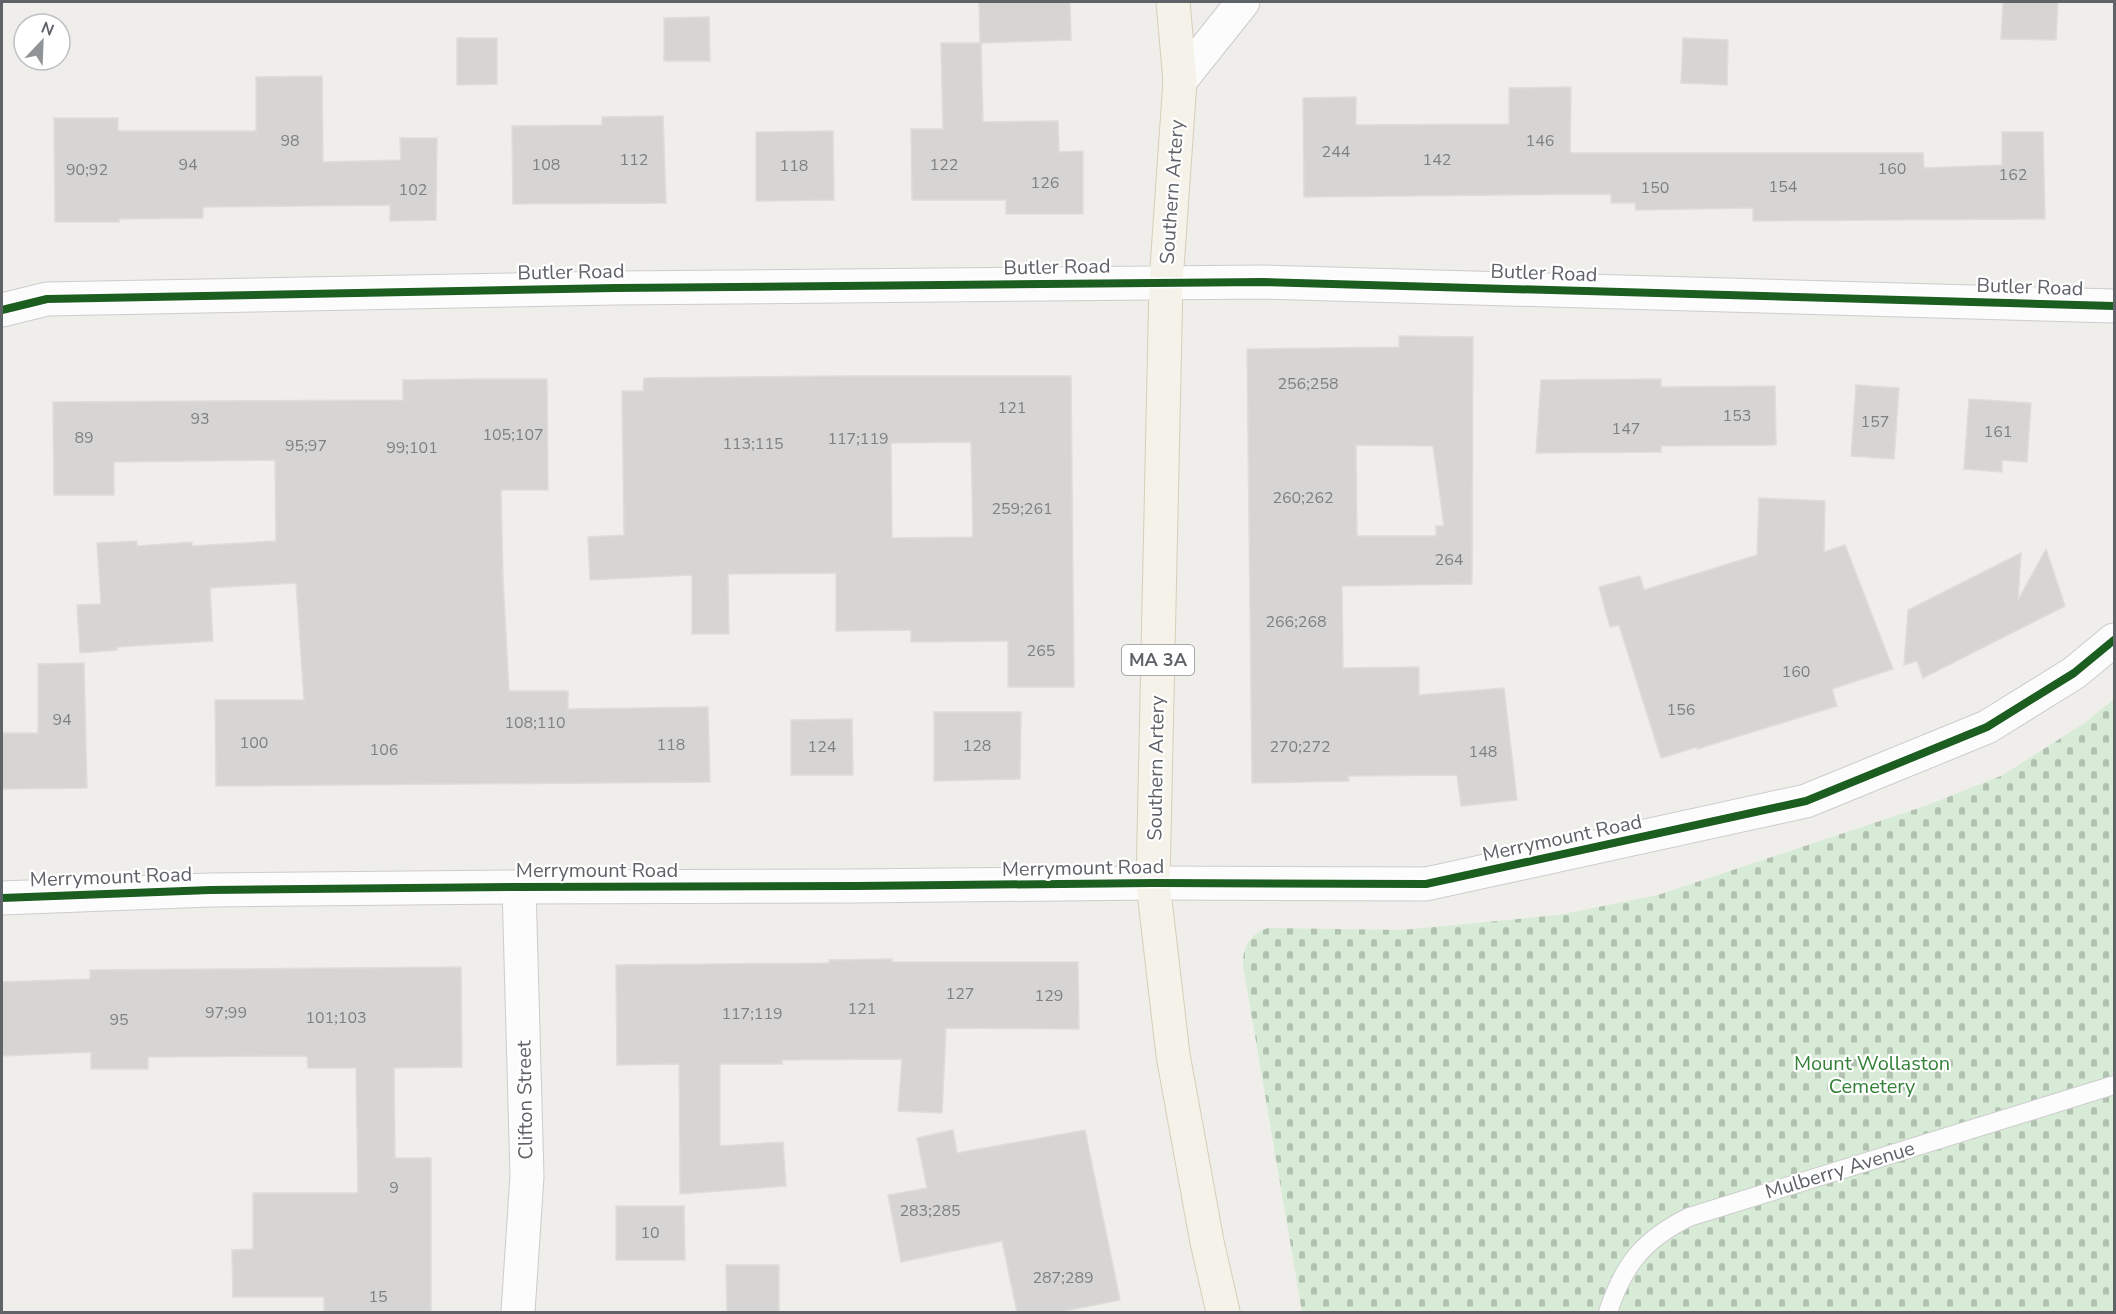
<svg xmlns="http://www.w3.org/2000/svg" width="2116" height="1314" font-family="'Nunito Sans',sans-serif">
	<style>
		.cemetery { fill: url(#cemetery-stones) }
		.building { fill: #d6d5d3; stroke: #deddd9; stroke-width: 1.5; fill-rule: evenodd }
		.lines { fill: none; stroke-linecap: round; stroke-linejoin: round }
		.service-casing { stroke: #cbcccc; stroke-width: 20 }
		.minor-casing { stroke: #cbcccc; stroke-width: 35 }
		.primary-casing { stroke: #d7ceb8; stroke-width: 35 }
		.service { stroke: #fdfcfc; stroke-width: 18 }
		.minor { stroke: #fdfcfc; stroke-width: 33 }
		.primary { stroke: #f4f2e9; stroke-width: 33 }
		.cycleway-casing { stroke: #fff; stroke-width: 11 }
		.cycleway { stroke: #1b5e20; stroke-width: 8 }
		.labels { text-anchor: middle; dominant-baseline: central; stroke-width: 4.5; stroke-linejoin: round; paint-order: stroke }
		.number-label { font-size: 16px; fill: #7e8184 }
		.shield { fill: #fff; stroke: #8f9295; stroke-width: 1.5 }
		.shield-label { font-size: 18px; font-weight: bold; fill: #5f6368 }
		.street-label { font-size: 20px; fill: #5f6368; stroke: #fff }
		.park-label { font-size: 20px; fill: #348238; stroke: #fff }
	</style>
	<defs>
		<pattern id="cemetery-stones" width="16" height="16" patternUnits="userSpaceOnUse" patternTransform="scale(1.5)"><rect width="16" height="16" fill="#d8ebd6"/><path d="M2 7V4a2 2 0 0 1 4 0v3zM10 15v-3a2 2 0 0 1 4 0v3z" fill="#b2c2b1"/></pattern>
	</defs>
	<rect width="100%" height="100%" fill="#efeeea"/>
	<path class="cemetery" d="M2114,699V1312H1302L1243,965C1243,946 1250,934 1268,928L1402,930L1559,915L1658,895L1928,805L2003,775L2086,722Z"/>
	<g class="building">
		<polygon points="979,2 1070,2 1071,40 981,43 983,122 1058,121 1059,152 1083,151 1083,214 1006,214 1006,200 912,200 911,129 943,129 941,43 980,43"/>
		<polygon points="2003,2 2058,2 2056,40 2001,39"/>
		<polygon points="709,17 710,61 664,61 664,18"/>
		<polygon points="457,38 497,38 497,84 457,85"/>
		<polygon points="1683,38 1728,40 1727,85 1681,83"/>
		<polygon points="322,76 323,162 401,160 400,138 437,138 436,220 390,221 390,205 203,207 203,218 119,219 119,222 55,222 54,118 118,118 118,131 256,131 256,77"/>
		<polygon points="1571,87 1570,153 1923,153 1924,168 2002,165 2002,132 2043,132 2045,219 1753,221 1753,208 1636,210 1635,203 1611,203 1611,194 1304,197 1303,98 1356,97 1356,125 1509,124 1509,88"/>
		<polygon points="663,116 666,203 513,204 512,126 602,125 602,117"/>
		<polygon points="833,131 834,200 756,201 756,132"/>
		<path d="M1399,336L1473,337L1472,584L1342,586L1343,668L1419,667V695L1504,688L1517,800L1461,806L1457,775L1348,776L1349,781L1252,783L1247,349L1399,347ZM1356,445L1433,446L1444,526H1436V536H1357Z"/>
		<path d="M846,376H1071L1074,687H1008V641L911,642V630L836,631V573L728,574L729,634H692V575L590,580L588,537L624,535L622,391H643L644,378ZM971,442L973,537L892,538L891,443Z"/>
		<polygon points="478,379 547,379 548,490 501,490 503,578 509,691 568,691 568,709 708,707 710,782 216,786 215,700 304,700 296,583 210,588 213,641 117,647 117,650 80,653 77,605 101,604 97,543 137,541 137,546 192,542 192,546 276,541 275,460 114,462 114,495 54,495 53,402 403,400 403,380"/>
		<polygon points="1661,379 1661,387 1775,386 1776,445 1661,446 1661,452 1536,453 1541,380"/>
		<polygon points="1856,385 1899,388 1894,459 1851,456"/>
		<polygon points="1969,399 2031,403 2027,462 2002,460 2002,472 1964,469"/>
		<polygon points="1759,498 1825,501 1824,552 1845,545 1893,669 1832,689 1837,706 1697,749 1697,747 1661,758 1619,625 1610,627 1599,587 1640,576 1644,590 1757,555"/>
		<polygon points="2046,549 2065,606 1923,678 1917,661 1904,665 1908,610 2021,553 2018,600"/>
		<polygon points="84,663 87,788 2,789 2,733 38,733 38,664"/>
		<polygon points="934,712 1021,712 1020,779 934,781"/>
		<polygon points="852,719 853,775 791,775 791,720"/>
		<polygon points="892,959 892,962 1078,962 1079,1029 946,1028 942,1113 898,1111 902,1059 782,1060 782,1064 720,1064 720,1146 783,1142 786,1186 680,1194 679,1064 617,1065 616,965 829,963 829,960"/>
		<polygon points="461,967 462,1067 394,1068 395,1158 431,1158 431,1312 324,1312 324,1297 233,1297 232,1250 253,1249 253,1193 358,1193 356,1068 308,1068 307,1056 148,1057 148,1069 91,1069 91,1052 2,1056 2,982 90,979 90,970"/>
		<polygon points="953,1130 957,1153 1085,1130 1120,1300 1060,1312 1017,1312 1002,1241 901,1262 888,1195 927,1188 917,1138"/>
		<polygon points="616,1206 684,1206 685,1260 616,1260"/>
		<polygon points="726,1265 779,1265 779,1312 727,1312"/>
	</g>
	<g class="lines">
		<g class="service-casing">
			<path id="service" d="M1608,1312C1624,1264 1643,1240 1689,1217L2114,1085"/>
		</g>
		<g class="minor-casing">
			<g id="minor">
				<polyline points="1180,81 1243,2"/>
				<polyline points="2,310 47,299 616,288 1263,282 2114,306"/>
				<polyline points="2,898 210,890 519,887 856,886 1153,883 1426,884 1806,801 1987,727 2074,673 2114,640"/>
				<polyline points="518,1312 527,1176 519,887"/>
			</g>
		</g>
		<g class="primary-casing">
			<polyline id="primary" points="1173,2 1180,81 1166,282 1153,883 1173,1055 1207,1242 1223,1312"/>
		</g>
		<use href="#service" class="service"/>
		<use href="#minor" class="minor"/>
		<use href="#primary" class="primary"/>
		<g class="cycleway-casing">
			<g id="cycleway">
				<polyline points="2,310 47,299 616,288 1263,282 2114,306"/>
				<polyline points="2,898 210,890 519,887 856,886 1153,883 1426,884 1806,801 1987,727 2074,673 2114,640"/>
			</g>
		</g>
		<use href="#cycleway" class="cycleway"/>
	</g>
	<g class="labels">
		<g class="number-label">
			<text x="290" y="141">98</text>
			<text x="1540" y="141">146</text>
			<text x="1336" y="152">244</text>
			<text x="634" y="160">112</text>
			<text x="1437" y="160">142</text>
			<text x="188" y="165">94</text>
			<text x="546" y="165">108</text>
			<text x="944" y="165">122</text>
			<text x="794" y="166">118</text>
			<text x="1892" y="169">160</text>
			<text x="87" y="170">90;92</text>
			<text x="2013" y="175">162</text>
			<text x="1045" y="183">126</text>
			<text x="1783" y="187">154</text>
			<text x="1655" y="188">150</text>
			<text x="413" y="190">102</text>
			<text x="1308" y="384">256;258</text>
			<text x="1012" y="408">121</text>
			<text x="1737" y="416">153</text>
			<text x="200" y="419">93</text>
			<text x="1875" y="422">157</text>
			<text x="1626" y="429">147</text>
			<text x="1998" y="432">161</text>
			<text x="513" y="435">105;107</text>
			<text x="84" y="438">89</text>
			<text x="858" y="439">117;119</text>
			<text x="753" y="444">113;115</text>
			<text x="306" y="446">95;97</text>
			<text x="412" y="448">99;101</text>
			<text x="1303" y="498">260;262</text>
			<text x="1022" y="509">259;261</text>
			<text x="1449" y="560">264</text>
			<text x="1296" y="622">266;268</text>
			<text x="1041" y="651">265</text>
			<text x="1796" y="672">160</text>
			<text x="1681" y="710">156</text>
			<text x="62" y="720">94</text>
			<text x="535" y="723">108;110</text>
			<text x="254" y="743">100</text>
			<text x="671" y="745">118</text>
			<text x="977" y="746">128</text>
			<text x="822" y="747">124</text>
			<text x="1300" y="747">270;272</text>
			<text x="384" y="750">106</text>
			<text x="1483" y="752">148</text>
			<text x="960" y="994">127</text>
			<text x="1049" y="996">129</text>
			<text x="862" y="1009">121</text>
			<text x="226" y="1013">97;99</text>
			<text x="752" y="1014">117;119</text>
			<text x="336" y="1018">101;103</text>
			<text x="119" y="1020">95</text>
			<text x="394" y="1188">9</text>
			<text x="930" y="1211">283;285</text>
			<text x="650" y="1233">10</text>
			<text x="1063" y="1278">287;289</text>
			<text x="378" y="1297">15</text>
		</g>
		<rect class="shield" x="1122" y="645" width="72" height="30" rx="4.5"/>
		<g class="shield-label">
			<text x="1158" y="660">MA 3A</text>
		</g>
		<g class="street-label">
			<text transform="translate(1172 192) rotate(-86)">Southern Artery</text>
			<text transform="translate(1057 267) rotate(-1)">Butler Road</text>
			<text transform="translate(571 272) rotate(-1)">Butler Road</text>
			<text transform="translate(1544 273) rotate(2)">Butler Road</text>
			<text transform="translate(2030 287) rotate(2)">Butler Road</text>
			<text transform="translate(1156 768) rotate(-89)">Southern Artery</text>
			<text transform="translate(1562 838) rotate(-12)">Merrymount Road</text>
			<text transform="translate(1083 868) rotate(-1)">Merrymount Road</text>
			<text x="597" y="870">Merrymount Road</text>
			<text transform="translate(111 877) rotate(-2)">Merrymount Road</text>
			<text transform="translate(525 1100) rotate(-91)">Clifton Street</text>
			<text transform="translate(1840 1170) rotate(-17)">Mulberry Avenue</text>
		</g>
		<g class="park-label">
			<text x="1872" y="1063">Mount Wollaston<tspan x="1872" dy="23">Cemetery</tspan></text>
		</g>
	</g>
	<rect width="2116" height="1314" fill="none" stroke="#5f6368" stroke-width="6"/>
	<g transform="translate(42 42) rotate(23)"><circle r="28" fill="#ffffff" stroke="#bfc1c3" stroke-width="1.5"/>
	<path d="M0-4.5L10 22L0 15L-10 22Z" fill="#919496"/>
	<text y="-9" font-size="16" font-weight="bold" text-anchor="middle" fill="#5f6368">N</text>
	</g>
</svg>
